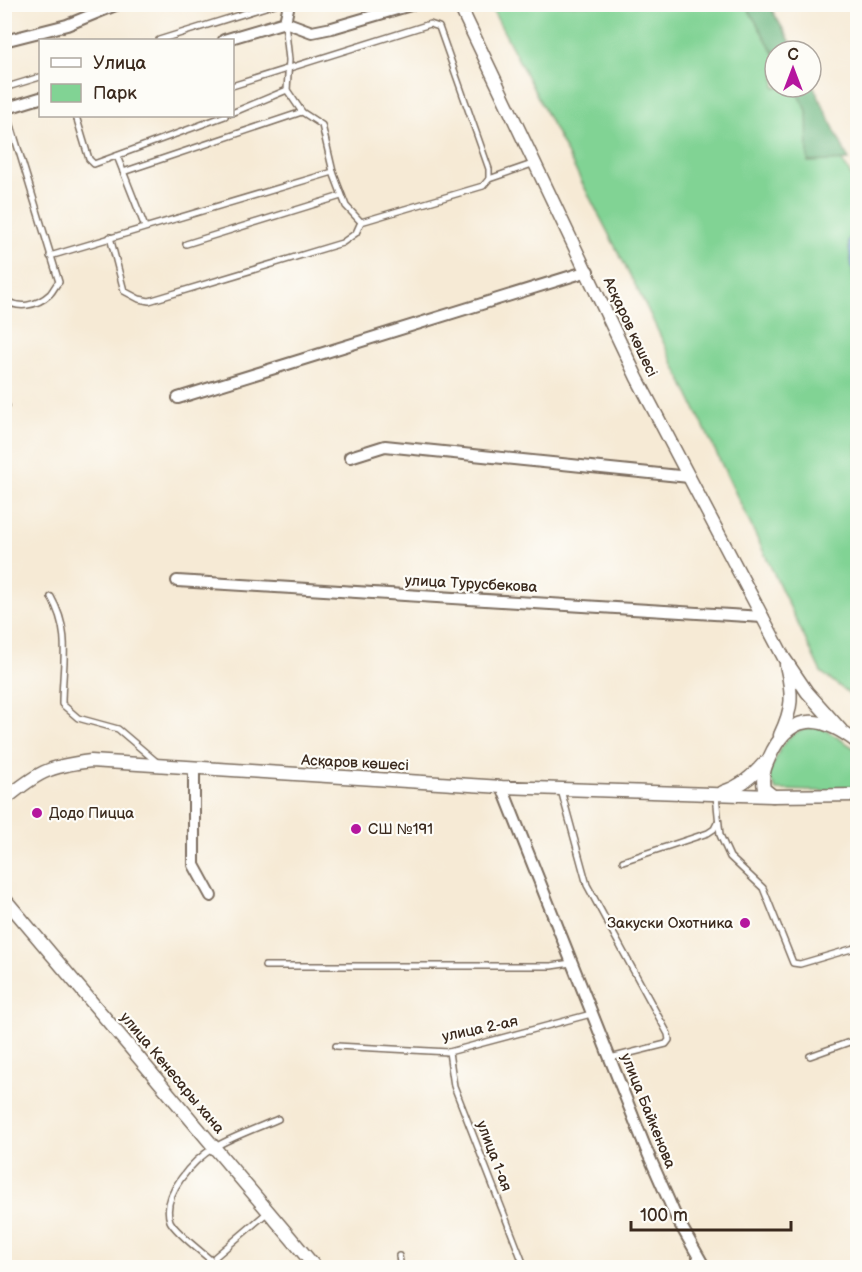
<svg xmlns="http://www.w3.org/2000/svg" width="862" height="1272" font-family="'Balsamiq Sans',sans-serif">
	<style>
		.green { fill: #81d394; stroke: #5e7e59; stroke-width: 1.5 }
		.forest { fill: #68b57e; stroke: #52704e; stroke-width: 1.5 }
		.water { fill: #81b0eb; stroke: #5e6d84; stroke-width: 1.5 }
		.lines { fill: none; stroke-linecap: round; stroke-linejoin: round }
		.service-casing { stroke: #7c6d5e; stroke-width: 8 }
		.minor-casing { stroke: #7c6d5e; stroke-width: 14 }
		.tertiary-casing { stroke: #7c6d5e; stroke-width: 15 }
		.service { stroke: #fff; stroke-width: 5 }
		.minor { stroke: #fff; stroke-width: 10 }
		.tertiary { stroke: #fff; stroke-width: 12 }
		.poi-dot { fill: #b5179e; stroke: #fdfcf7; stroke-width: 2 }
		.labels { text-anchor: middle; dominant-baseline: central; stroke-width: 4.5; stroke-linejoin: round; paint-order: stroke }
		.street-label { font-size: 15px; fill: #3b2a1e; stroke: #fdfcf7 }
		.poi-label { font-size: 15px; fill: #3b2a1e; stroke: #fdfcf7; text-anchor: start }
	</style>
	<rect width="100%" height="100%" fill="#fdfcf7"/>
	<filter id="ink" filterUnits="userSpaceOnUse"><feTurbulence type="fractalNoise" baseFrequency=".0167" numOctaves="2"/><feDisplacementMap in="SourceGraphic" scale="12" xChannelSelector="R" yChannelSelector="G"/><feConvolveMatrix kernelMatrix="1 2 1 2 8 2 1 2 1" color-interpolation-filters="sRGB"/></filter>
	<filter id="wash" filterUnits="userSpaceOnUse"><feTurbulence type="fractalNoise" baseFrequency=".008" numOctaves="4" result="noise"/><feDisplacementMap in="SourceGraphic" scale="24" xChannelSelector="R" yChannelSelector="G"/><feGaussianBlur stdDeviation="1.35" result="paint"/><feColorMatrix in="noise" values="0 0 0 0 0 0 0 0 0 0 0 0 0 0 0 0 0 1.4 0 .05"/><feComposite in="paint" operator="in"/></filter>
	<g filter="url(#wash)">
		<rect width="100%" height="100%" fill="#f6ead5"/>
		<g class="green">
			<polygon points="490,5 760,5 775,51 775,87 800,87 816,119 857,185 857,700 821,672 646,306"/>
			<path d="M821,727L857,750V792L776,790L768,775C783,745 784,728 821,727Z"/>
		</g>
		<g class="forest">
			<polygon points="746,5 769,5 796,51 775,51 775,55"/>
			<polygon points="811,81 849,160 808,162 807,110 793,87 811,87"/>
		</g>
		<polygon class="water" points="857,229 857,300 848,241"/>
	</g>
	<g filter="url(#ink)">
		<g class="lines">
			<g class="service-casing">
				<g id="service">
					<polyline points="159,40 275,4"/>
					<polyline points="232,86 430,24 439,27 489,169 489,179 483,186 361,222 346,206 333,172"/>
					<polyline points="4,88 40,77"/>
					<polyline points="232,113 287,90"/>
					<polyline points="76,116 89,159 94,164 225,116"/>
					<polyline points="117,156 145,227"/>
					<polyline points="123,172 302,112"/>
					<polyline points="489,179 535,163"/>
					<polyline points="110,237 124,291 139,299 149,301 342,243 356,233 361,222"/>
					<polyline points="186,244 341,196"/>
					<polyline points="50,256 333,172 322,125 302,112 287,90 289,60 285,23"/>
					<path d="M4,299C18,310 37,306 50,294C54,290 55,285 59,282L6,109"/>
					<polyline points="4,407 7,406"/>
					<path d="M51,597C72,634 62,664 62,704L78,718L118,729L158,763"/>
					<polyline points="561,790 587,885 668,1034 669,1040 666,1044 610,1058"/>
					<polyline points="716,795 720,835 730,857 763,888 793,963 800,964 858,947"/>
					<polyline points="623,861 708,833 714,829 717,823"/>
					<polyline points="265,966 551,966 571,963"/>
					<polyline points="336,1046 449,1052 591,1014"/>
					<polyline points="449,1052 454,1086 525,1268"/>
					<polyline points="810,1056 858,1039"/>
					<polyline points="399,1256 401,1268"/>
					<path d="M213,1262C203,1253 175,1232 170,1221C161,1194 193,1160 215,1147C234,1136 257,1128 278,1119"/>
					<polyline points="215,1268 215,1257 268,1212"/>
				</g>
			</g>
			<g class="minor-casing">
				<g id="minor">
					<polyline points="285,22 289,4"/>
					<polyline points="224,40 285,22 312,32 332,28 414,4"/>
					<polyline points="4,41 67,25 118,4"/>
					<polyline points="4,109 40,98"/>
					<polyline points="178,398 588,271"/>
					<polyline points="350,457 385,446 689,477"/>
					<polyline points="177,581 763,617"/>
					<polyline points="194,768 194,865 211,896"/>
					<polyline points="502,787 646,1149 676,1217 705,1268"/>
				</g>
			</g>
			<g class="tertiary-casing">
				<g id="tertiary">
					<polyline points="459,4 637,378 784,658 807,692 841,730"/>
					<path d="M780,735C793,708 793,695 786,665"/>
					<path d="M858,743C826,718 795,709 773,750C766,764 761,774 764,789L773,796L858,795"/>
					<path d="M723,792C739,787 753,776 764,763"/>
					<path d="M4,800C37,773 48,766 91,761L502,787L773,796"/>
					<polyline points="4,898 316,1268"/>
				</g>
			</g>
			<use href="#service" class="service"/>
			<use href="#minor" class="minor"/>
			<use href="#tertiary" class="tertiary"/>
		</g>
	</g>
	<g class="poi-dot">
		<circle cx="37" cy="813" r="6"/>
		<circle cx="356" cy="829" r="6"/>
		<circle cx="745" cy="923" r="6"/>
	</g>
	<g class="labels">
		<g class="street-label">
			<text transform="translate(630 327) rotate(65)">Асқаров көшесі</text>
			<text transform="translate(471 584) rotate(3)">улица Турусбекова</text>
			<text transform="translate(355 763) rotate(3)">Асқаров көшесі</text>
			<text transform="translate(480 1029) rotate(-12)">улица 2-ая</text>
			<text transform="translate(172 1073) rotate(50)">улица Кенесары хана</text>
			<text transform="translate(648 1111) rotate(68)">улица Байкенова</text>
			<text transform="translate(494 1156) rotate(69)">улица 1-ая</text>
		</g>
		<g class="poi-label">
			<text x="49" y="813">Додо Пицца</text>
			<text x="368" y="829">СШ №191</text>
			<text x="733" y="923" text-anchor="end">Закуски Охотника</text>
		</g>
	</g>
	<rect width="862" height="1272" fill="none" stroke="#fdfcf7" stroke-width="24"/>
	<rect x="39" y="39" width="195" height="78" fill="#fdfcf7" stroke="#afa8a0" stroke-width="1.5"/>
	<rect x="51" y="58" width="30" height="9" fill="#ffffff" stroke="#afa8a0" stroke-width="1.5"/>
	<text x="93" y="69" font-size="18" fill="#3b2a1e">Улица</text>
	<rect x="51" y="84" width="30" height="18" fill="#81d394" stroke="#afa8a0" stroke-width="1.5"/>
	<text x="93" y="99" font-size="18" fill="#3b2a1e">Парк</text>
	<g transform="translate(793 69)"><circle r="28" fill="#fdfcf7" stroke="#afa8a0" stroke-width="1.5"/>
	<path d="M0-4.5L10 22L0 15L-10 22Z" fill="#b5179e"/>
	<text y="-9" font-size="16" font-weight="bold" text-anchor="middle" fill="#3b2a1e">С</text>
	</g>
	<path d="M631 1221v9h160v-9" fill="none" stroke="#3b2a1e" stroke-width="3"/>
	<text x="640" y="1221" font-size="18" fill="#3b2a1e" stroke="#fdfcf7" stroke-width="4.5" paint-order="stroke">100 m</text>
</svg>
